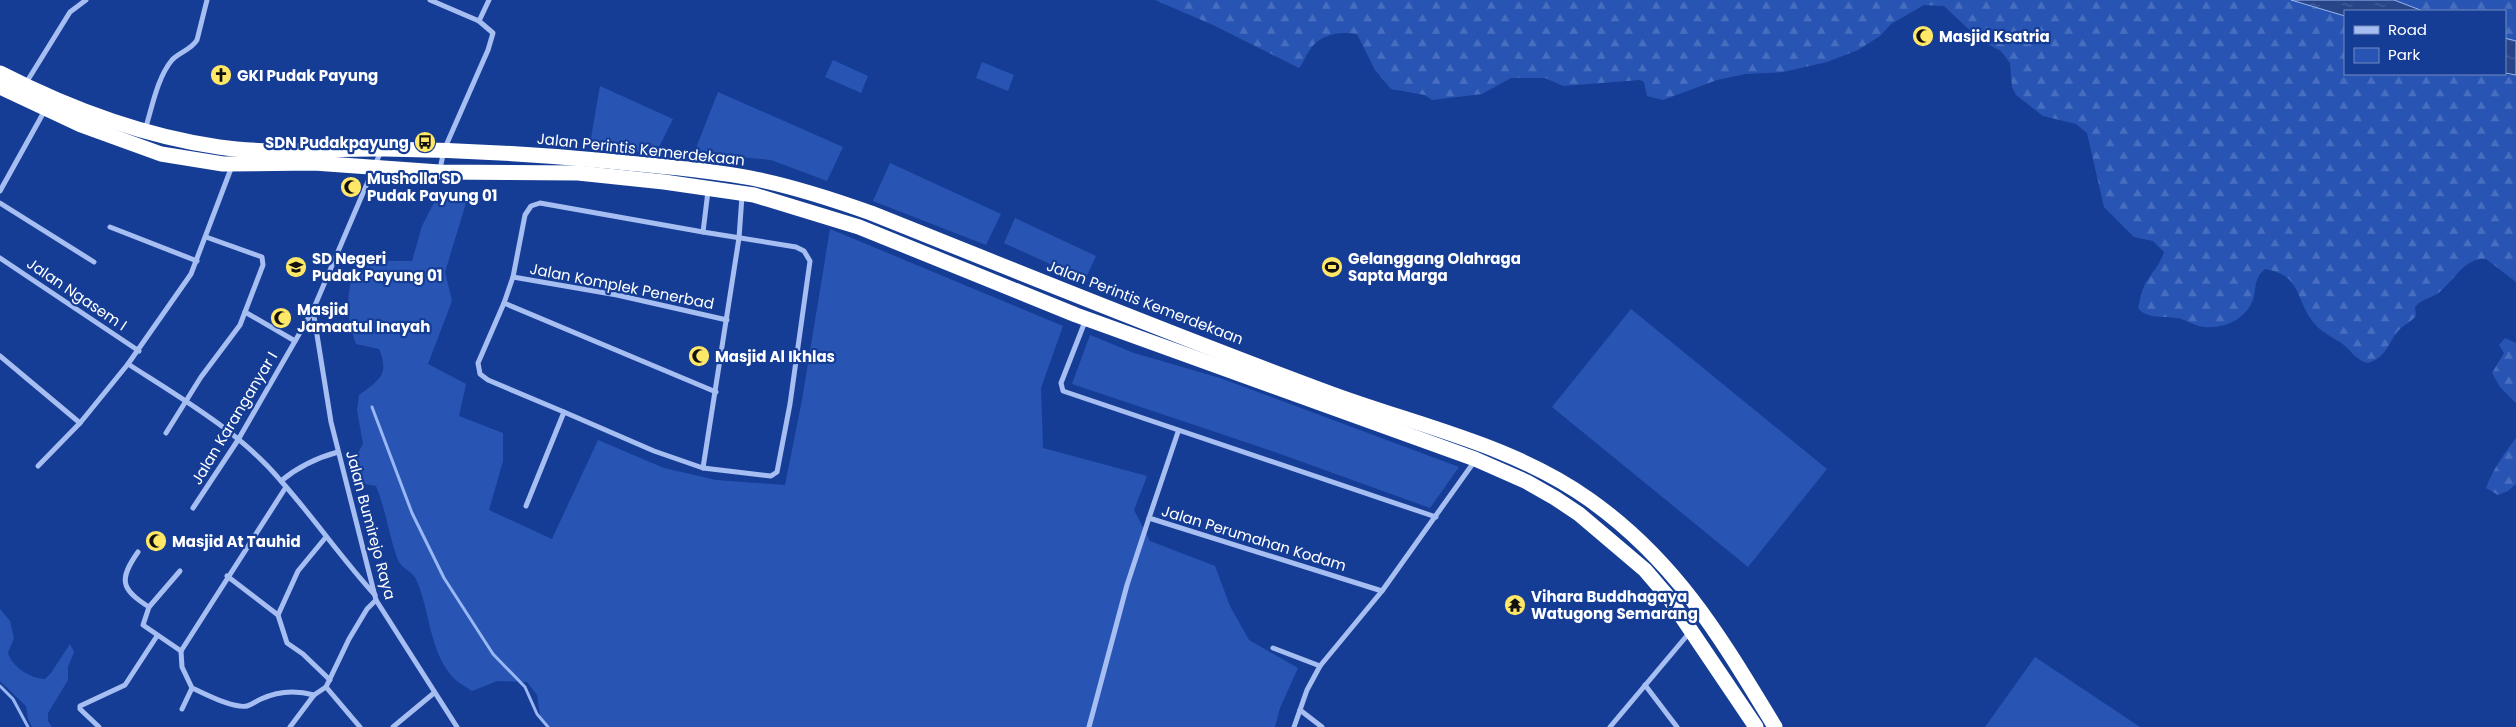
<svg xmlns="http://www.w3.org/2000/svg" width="2516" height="727" font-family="Poppins,sans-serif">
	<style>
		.green { fill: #2855b4 }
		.forest { fill: url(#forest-firs) }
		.water { fill: url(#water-ripples); stroke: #99b7f4 }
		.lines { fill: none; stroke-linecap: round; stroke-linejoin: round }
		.stream { stroke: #99b7f4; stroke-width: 3 }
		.street { stroke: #a6bef1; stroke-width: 5 }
		.highway { stroke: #fff; stroke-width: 15 }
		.labels { text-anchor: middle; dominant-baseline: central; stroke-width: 4.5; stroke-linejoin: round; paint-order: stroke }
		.poi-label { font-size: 15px; font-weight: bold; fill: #fff; stroke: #163d95; text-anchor: start }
		.street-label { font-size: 15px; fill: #fff; stroke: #163d95 }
	</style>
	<defs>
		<pattern id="forest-firs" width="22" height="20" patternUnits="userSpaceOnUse" patternTransform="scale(1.25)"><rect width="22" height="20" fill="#2855b4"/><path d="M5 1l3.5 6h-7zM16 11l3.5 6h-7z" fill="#486ebf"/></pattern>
		<pattern id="water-ripples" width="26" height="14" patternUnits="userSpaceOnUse" patternTransform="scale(1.25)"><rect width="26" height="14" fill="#284587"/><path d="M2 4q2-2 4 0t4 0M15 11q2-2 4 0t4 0" fill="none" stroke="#486199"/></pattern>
	</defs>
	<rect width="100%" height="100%" fill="#163d95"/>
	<g class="green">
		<polygon points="833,60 868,76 861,93 825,77"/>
		<polygon points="982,62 1014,75 1008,91 976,78"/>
		<polygon points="600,86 673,119 655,155 590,144"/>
		<polygon points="718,92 843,147 827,181 771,160 694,153"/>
		<polygon points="890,163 1001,214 986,245 873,201"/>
		<path d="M440,191L469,193L445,272L452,301L428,364L466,384L459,416L503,433V461L489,510L552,539L598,440L664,468L716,480L785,485L802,400L830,229L1063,326L1041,388L1043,448L1147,476L1134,510L1150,541L1215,566L1230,606L1249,640L1298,668L1280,708L1275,727H549L540,715L537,695L527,682L497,681L472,691C465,686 456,682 451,675C429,649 430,610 416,579C412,571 401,568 398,560C389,536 386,510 376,486L355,482L353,462L363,444L357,410L359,395C379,380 390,375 379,349L356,344C345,314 347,297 354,267L389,261H412L422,226Z"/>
		<polygon points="1015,218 1096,256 1085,280 1004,243"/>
		<polygon points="1631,309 1827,469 1748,567 1552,407"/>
		<polygon points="1090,335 1134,353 1220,378 1459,467 1430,508 1272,451 1072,384"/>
		<path d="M0,609L10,621L14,638L8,653C13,668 30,678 45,679L51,673L70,644L74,652L68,667V680L48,713V721L52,727H32L28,719L26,706L0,681Z"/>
		<polygon points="2035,657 2140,727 1985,727"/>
	</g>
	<g class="forest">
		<path d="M1155,0H2291L2345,16V74L2516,75V282L2486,259C2466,257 2455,279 2442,290C2434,298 2422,298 2415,307L2416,316C2411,322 2405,324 2400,329C2388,341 2388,357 2368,363C2356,360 2352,352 2344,345C2333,337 2318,331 2311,319C2294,294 2301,276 2265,269C2255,277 2256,285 2254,296C2248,320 2221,331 2199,326C2191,324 2185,319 2177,318C2164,316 2146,319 2138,308C2140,300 2141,292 2145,284C2152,272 2160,265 2164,252L2153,241L2134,237L2104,207L2087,133L2076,124L2043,116L2016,95L2012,87L2010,63L2001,51L1980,40L1944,6L1924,5L1891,24L1880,36L1858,50L1827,62L1783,72L1745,74L1717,80L1663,100L1647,96L1644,82L1640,80L1563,86L1545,78H1511L1482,94L1432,100L1425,95L1391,89L1375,70L1357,34C1340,31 1319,34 1309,51C1305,57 1304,62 1299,68L1213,25Z"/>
		<polygon points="2394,0 2516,0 2516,41 2505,38 2505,11 2423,11"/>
		<polygon points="2505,338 2516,343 2516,403 2500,387 2492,373 2504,353 2499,345"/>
		<path d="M2516,438V484L2508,491L2498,495L2486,488C2493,469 2504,454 2516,438Z"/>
	</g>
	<g class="water">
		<polygon points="2291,0 2394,0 2423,11 2345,11 2345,16"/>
		<polygon points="2505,38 2516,41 2516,75 2505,73"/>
	</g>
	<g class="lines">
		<g class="stream">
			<polyline points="372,407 412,513 444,578 493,654 525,687 537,714 548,727"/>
			<polyline points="0,686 13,699 28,727"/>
		</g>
		<g class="street">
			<polyline points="430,0 479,21 493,33 488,50 444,150 440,169"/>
			<polyline points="479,21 489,0"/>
			<polyline points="26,83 70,12 86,0"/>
			<path d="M145,130C152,108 157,78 172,60C179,52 191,50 197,40L207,0"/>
			<path d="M232,166L191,274L128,364C181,398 240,432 281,481C314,518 342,559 375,595"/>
			<polyline points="0,191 45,110"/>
			<polyline points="0,203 94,262"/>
			<polyline points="110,227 197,261"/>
			<polyline points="0,258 139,351"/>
			<polyline points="513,277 525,215 531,206 540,203 703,232"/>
			<polyline points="504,303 513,277 617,295 727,320"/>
			<polyline points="313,310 331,422 376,600 457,727"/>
			<polyline points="245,312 295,341"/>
			<polyline points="1086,319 1061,383 1063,391 1436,517"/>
			<polyline points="0,356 80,423"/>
			<polyline points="564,412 488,380 480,374 478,363 504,303 716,392"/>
			<polyline points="1178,432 1149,518 1382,591"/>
			<polyline points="166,433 201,377 240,325 263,265 262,257 206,237"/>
			<polyline points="38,466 80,423 128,364"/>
			<polyline points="703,468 771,476 777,472 790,404 810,261 804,251 796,247 703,232 708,191"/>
			<path d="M281,481C299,466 316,458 338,452"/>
			<path d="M286,487L181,651L182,667L192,688C204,693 233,709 247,706C252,705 256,701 261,699C278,691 296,690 314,695"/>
			<polyline points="526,506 564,412 654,451 703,468 739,238 742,196"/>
			<polyline points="193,508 238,440 313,310 381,151"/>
			<polyline points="326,537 298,571 278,615 287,643 303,654 330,680"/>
			<path d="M138,552C119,579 120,589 149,607"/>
			<polyline points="180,571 149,607 143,625 181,651"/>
			<polyline points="227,576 278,615"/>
			<polyline points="1273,648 1320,666"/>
			<polyline points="1645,685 1677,727"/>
			<polyline points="326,687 360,727"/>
			<polyline points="182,709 192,688"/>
			<polyline points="1300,710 1322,727"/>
			<polyline points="99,727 80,709 80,706 125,685 157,636"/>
			<polyline points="290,727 314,695 326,687 349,639 367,609 376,600"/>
			<polyline points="393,727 434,693"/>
			<polyline points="1089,727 1127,585 1149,518"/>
			<polyline points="1294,727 1307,690 1320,666 1382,591 1474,462"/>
			<polyline points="1610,727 1690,632"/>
		</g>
		<g class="highway">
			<path d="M0,73C68,108 143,136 219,147C274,155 330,148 385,149C460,150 534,154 608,161C656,166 704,169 751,178C791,186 832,199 871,213C1024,274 1177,337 1332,394C1419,426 1513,445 1590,500C1677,562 1721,638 1775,727"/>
			<polyline points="0,87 81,125 161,154 223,164 314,163 439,172 578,173 664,182 754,195 859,227 1076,315 1475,459 1527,482 1555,498 1579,514 1645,570 1669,598 1756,727"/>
		</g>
	</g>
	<defs>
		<g id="mosque-disc" transform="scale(1.125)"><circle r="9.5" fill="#ffe767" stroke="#163d95"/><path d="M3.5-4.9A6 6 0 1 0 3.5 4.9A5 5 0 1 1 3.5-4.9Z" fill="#111"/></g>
		<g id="church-disc" transform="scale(1.125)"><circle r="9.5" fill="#ffe767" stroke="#163d95"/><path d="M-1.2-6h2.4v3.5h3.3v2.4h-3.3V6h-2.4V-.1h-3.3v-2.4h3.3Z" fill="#111"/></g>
		<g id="bus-disc" transform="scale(1.125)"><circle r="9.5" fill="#ffe767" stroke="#163d95"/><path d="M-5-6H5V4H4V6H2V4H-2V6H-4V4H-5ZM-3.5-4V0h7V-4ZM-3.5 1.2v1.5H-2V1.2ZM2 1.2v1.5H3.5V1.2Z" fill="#111"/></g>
		<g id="school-disc" transform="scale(1.125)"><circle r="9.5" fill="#ffe767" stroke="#163d95"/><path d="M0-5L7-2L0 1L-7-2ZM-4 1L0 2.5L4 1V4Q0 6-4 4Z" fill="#111"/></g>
		<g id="stadium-disc" transform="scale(1.125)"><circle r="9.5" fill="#ffe767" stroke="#163d95"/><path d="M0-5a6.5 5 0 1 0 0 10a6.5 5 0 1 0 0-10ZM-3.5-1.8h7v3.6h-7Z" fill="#111"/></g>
		<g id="temple-disc" transform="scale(1.125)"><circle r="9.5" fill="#ffe767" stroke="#163d95"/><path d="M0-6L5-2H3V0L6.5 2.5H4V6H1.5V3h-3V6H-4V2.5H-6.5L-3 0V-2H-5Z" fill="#111"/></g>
	</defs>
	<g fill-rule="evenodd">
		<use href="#mosque-disc" x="1923" y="36"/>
		<use href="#church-disc" x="221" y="75"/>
		<use href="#bus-disc" x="425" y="142"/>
		<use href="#mosque-disc" x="351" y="187"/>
		<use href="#school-disc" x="296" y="267"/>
		<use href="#stadium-disc" x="1332" y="267"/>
		<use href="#mosque-disc" x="281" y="318"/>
		<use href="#mosque-disc" x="699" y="356"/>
		<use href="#mosque-disc" x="156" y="541"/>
		<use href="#temple-disc" x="1515" y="605"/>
	</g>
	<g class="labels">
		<g class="poi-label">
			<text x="1939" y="36">Masjid Ksatria</text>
			<text x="237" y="75">GKI Pudak Payung</text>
			<text x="409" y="142" text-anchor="end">SDN Pudakpayung</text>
			<text x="367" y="178">Musholla SD<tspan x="367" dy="17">Pudak Payung 01</tspan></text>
			<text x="312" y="258">SD Negeri<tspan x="312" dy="17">Pudak Payung 01</tspan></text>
			<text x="1348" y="258">Gelanggang Olahraga<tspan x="1348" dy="17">Sapta Marga</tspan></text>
			<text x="297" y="309">Masjid<tspan x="297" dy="17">Jamaatul Inayah</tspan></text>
			<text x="715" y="356">Masjid Al Ikhlas</text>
			<text x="172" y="541">Masjid At Tauhid</text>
			<text x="1531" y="596">Vihara Buddhagaya<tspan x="1531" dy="17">Watugong Semarang</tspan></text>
		</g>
		<g class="street-label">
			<text transform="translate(641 149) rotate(6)">Jalan Perintis Kemerdekaan</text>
			<text transform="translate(622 286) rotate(11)">Jalan Komplek Penerbad</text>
			<text transform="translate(77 294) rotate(34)">Jalan Ngasem I</text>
			<text transform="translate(1145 302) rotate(21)">Jalan Perintis Kemerdekaan</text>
			<text transform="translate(234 418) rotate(-59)">Jalan Karanganyar I</text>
			<text transform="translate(371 525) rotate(75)">Jalan Bumirejo Raya</text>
			<text transform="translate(1254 538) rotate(17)">Jalan Perumahan Kodam</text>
		</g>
	</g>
	<rect x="2344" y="10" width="162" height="65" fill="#163d95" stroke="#738bbf"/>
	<rect x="2354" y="26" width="25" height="8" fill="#a6bef1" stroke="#738bbf"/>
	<text x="2388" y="35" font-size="15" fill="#ffffff">Road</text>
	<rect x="2354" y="48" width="25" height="15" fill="#2855b4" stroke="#738bbf"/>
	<text x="2388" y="60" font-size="15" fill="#ffffff">Park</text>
</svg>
